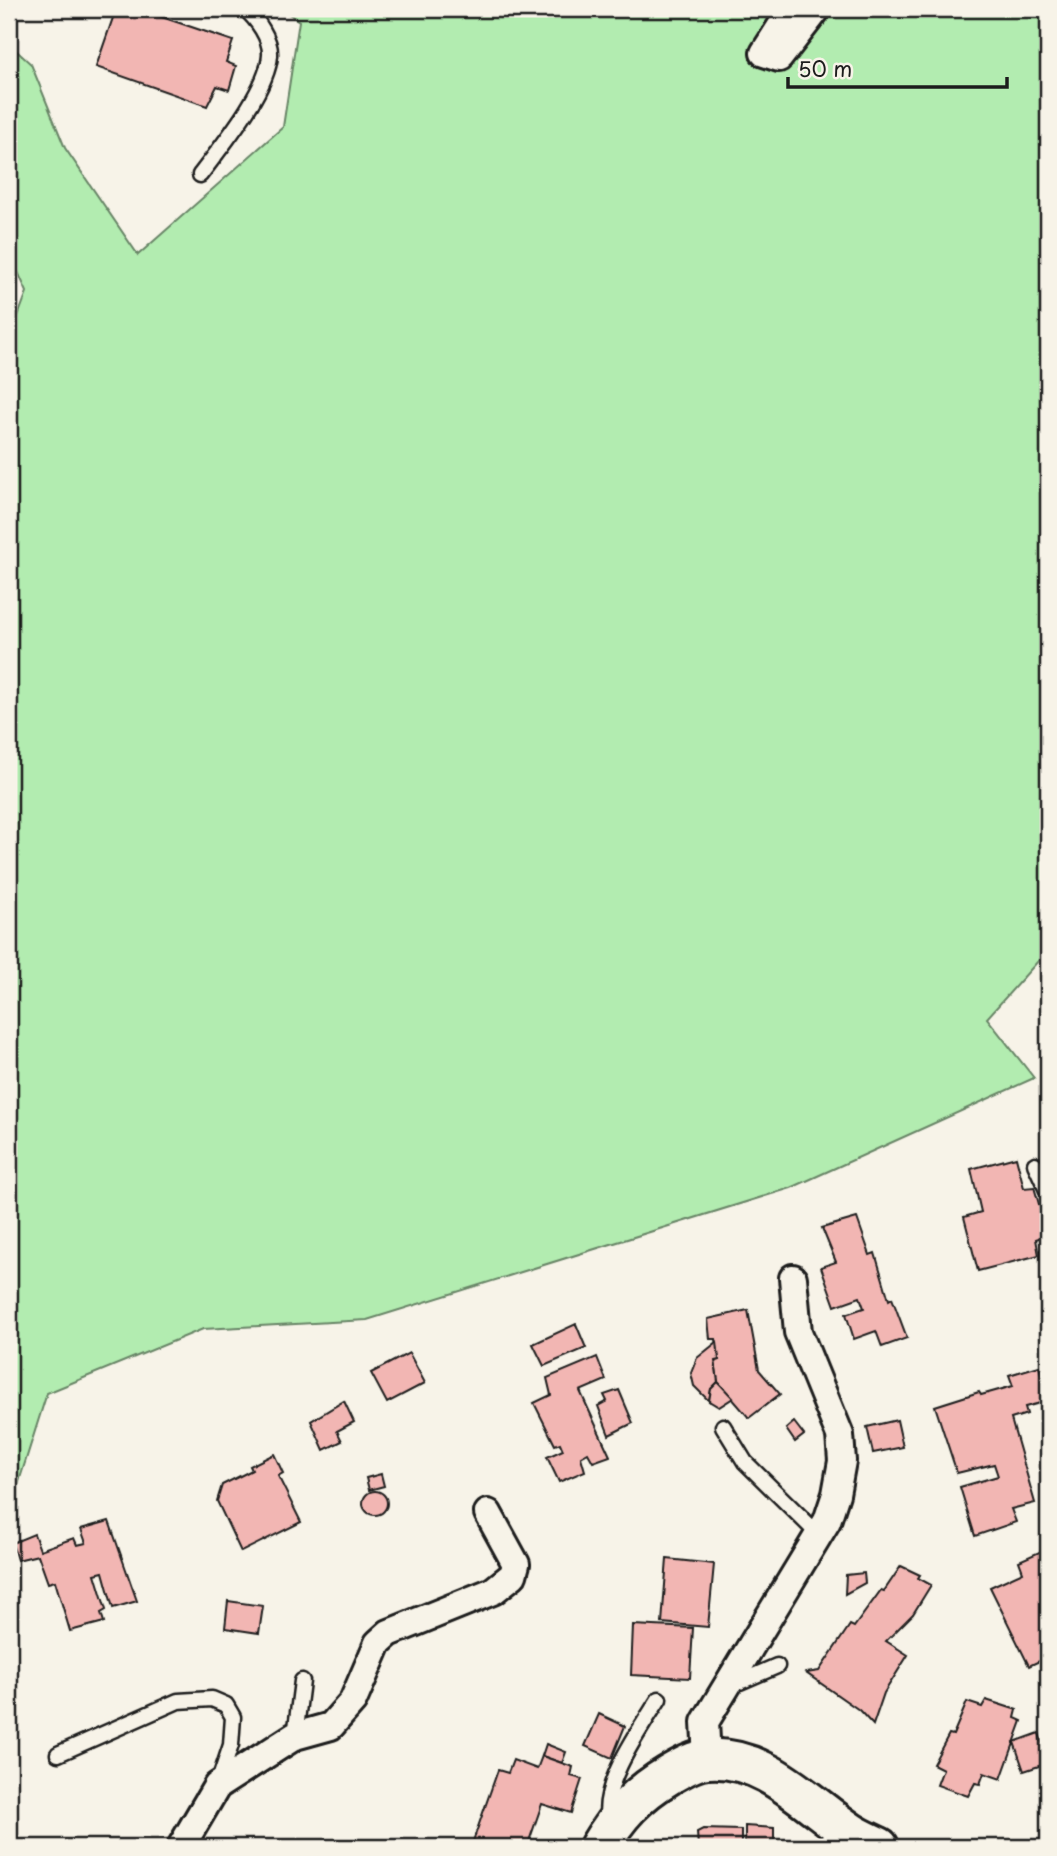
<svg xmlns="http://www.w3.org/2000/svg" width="1057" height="1856" font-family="'Playpen Sans',sans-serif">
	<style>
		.green { fill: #b2ecb0; stroke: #678466; stroke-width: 2 }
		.building { fill: #f2b6b3; stroke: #1c1c1c; stroke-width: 2 }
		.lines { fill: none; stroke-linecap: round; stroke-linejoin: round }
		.lane-casing { stroke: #1c1c1c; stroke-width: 19 }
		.street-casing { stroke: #1c1c1c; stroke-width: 32 }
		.secondary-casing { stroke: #1c1c1c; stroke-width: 44 }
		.lane { stroke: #f7f3e8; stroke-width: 14 }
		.street { stroke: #f7f3e8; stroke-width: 26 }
		.secondary { stroke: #f7f3e8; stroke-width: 38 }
	</style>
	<rect width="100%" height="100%" fill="#f7f3e8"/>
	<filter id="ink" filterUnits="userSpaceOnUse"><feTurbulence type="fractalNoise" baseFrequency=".0143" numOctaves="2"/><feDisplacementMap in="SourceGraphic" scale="14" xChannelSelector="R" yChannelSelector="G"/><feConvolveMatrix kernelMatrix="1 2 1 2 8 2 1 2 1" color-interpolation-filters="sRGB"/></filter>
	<g filter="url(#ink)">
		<polygon class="green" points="282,9 1048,9 1048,950 987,1018 1034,1078 791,1188 367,1320 203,1329 47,1393 11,1507 9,1508 9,340 27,292 9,252 9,44 31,64 65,148 138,255 283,127 299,21"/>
		<g class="building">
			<polygon points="116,9 138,9 233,41 226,62 236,66 229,90 217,86 207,106 96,67"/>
			<polygon points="1016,1157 1024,1188 1034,1187 1041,1211 1046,1211 1048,1235 1036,1239 1039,1255 978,1271 964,1217 981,1212 971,1169"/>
			<polygon points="857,1218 870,1255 875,1253 889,1300 892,1298 907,1338 882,1347 876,1331 854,1339 846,1314 864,1308 860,1297 835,1306 821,1267 836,1262 822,1228"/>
			<polygon points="748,1310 759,1370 780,1394 749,1418 718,1382 715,1361 719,1360 716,1339 710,1339 708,1319"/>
			<polygon points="576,1324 586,1348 544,1366 533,1344"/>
			<polygon points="717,1342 719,1360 715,1361 718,1382 711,1389 709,1401 694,1386 691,1373 697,1358"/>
			<polygon points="409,1353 425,1383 387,1403 371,1373"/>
			<polygon points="597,1357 606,1380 580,1391 610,1456 593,1462 588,1453 581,1457 585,1471 559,1482 547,1457 563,1450 560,1443 555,1445 534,1403 551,1395 547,1378"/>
			<polygon points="1039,1366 1048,1401 1025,1407 1027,1414 1011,1419 1035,1503 1011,1509 1016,1522 975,1536 960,1487 998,1476 994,1464 957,1473 935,1406 979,1392 981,1395 1013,1386 1009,1375"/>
			<polygon points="718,1382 733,1398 719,1407 709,1401 711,1389"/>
			<polygon points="619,1390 633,1423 609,1435 598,1406 607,1401 604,1395"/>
			<polygon points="344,1401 354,1422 337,1431 342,1441 324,1450 311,1421"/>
			<polygon points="897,1420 903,1447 873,1453 867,1427"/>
			<polygon points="794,1422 804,1435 795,1442 786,1429"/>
			<polygon points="274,1454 283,1473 278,1476 301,1522 241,1552 217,1501 222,1485 252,1470 250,1466"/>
			<polygon points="381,1474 384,1486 369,1490 366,1478"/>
			<circle cx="375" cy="1503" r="12"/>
			<polygon points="109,1521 137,1601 113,1608 103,1572 95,1574 106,1610 101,1613 104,1622 70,1631 55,1581 48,1583 38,1555 17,1560 12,1543 34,1534 40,1550 74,1538 77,1545 86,1543 81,1529"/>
			<polygon points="1044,1550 1048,1558 1048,1657 1029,1666 990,1587 1023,1572 1019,1561"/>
			<polygon points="667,1559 714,1564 708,1627 662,1623"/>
			<polygon points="901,1566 920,1575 918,1578 931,1585 913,1614 886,1641 908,1655 884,1693 873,1725 859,1710 806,1673 819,1671 850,1625 854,1627 881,1590 884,1591"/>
			<polygon points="864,1573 865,1583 845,1594 846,1575"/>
			<polygon points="228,1601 263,1606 259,1633 225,1628"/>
			<polygon points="633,1625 693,1628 690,1678 631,1675"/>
			<polygon points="986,1700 1017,1710 1015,1718 1022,1721 1001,1779 984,1773 980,1784 975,1783 968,1796 937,1785 943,1769 933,1764 949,1734 953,1735 967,1702 982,1707"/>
			<polygon points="599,1714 625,1726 612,1758 585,1746"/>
			<polygon points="1039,1733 1048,1763 1024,1771 1014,1742"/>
			<polygon points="546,1744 566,1752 562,1763 542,1756"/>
			<polygon points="542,1756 573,1767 571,1776 582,1779 571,1813 542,1804 527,1847 471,1847 498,1770 508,1773 513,1760 537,1769"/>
			<polygon points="745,1826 774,1828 774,1847 698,1847 697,1832 703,1829 741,1830 741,1846 745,1846"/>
		</g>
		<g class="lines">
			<g class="lane-casing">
				<g id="lane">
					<path d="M200,175C221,147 268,90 270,55C271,39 257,19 245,9"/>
					<polyline points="1035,1164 1048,1192"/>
					<polyline points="723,1426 745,1462 819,1535"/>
					<polyline points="728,1687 777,1666"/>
					<polyline points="295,1736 302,1681"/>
					<polyline points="58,1754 178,1701 212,1699 226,1705 233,1717 231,1745 219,1781"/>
					<path d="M608,1818C601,1784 641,1728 659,1699"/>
				</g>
			</g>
			<g class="street-casing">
				<g id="street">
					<polyline points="792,9 764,53 779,58 817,9"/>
					<polyline points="707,1758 705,1722 827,1521 836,1494 842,1461 840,1435 798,1332 793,1278"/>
					<polyline points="181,1847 217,1786 295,1736 331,1726 338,1718 353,1701 378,1643 389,1633 493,1591 513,1575 516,1564 488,1513"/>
				</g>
			</g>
			<g class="secondary-casing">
				<path id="secondary" d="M599,1847C618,1815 637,1794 669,1775C681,1768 696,1759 709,1759C764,1755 808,1804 850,1832C859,1838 869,1842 879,1847"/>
			</g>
			<use href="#lane" class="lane"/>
			<use href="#street" class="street"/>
			<use href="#secondary" class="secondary"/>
		</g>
	</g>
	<rect width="1057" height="1856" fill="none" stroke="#f7f3e8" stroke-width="35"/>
	<rect x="18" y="18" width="1022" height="1821" fill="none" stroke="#1c1c1c" stroke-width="2.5" filter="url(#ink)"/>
	<path d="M788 77v10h219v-10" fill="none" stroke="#1c1c1c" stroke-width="3.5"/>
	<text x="798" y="77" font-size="21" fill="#1c1c1c" stroke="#f7f3e8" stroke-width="5" paint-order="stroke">50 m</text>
</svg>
